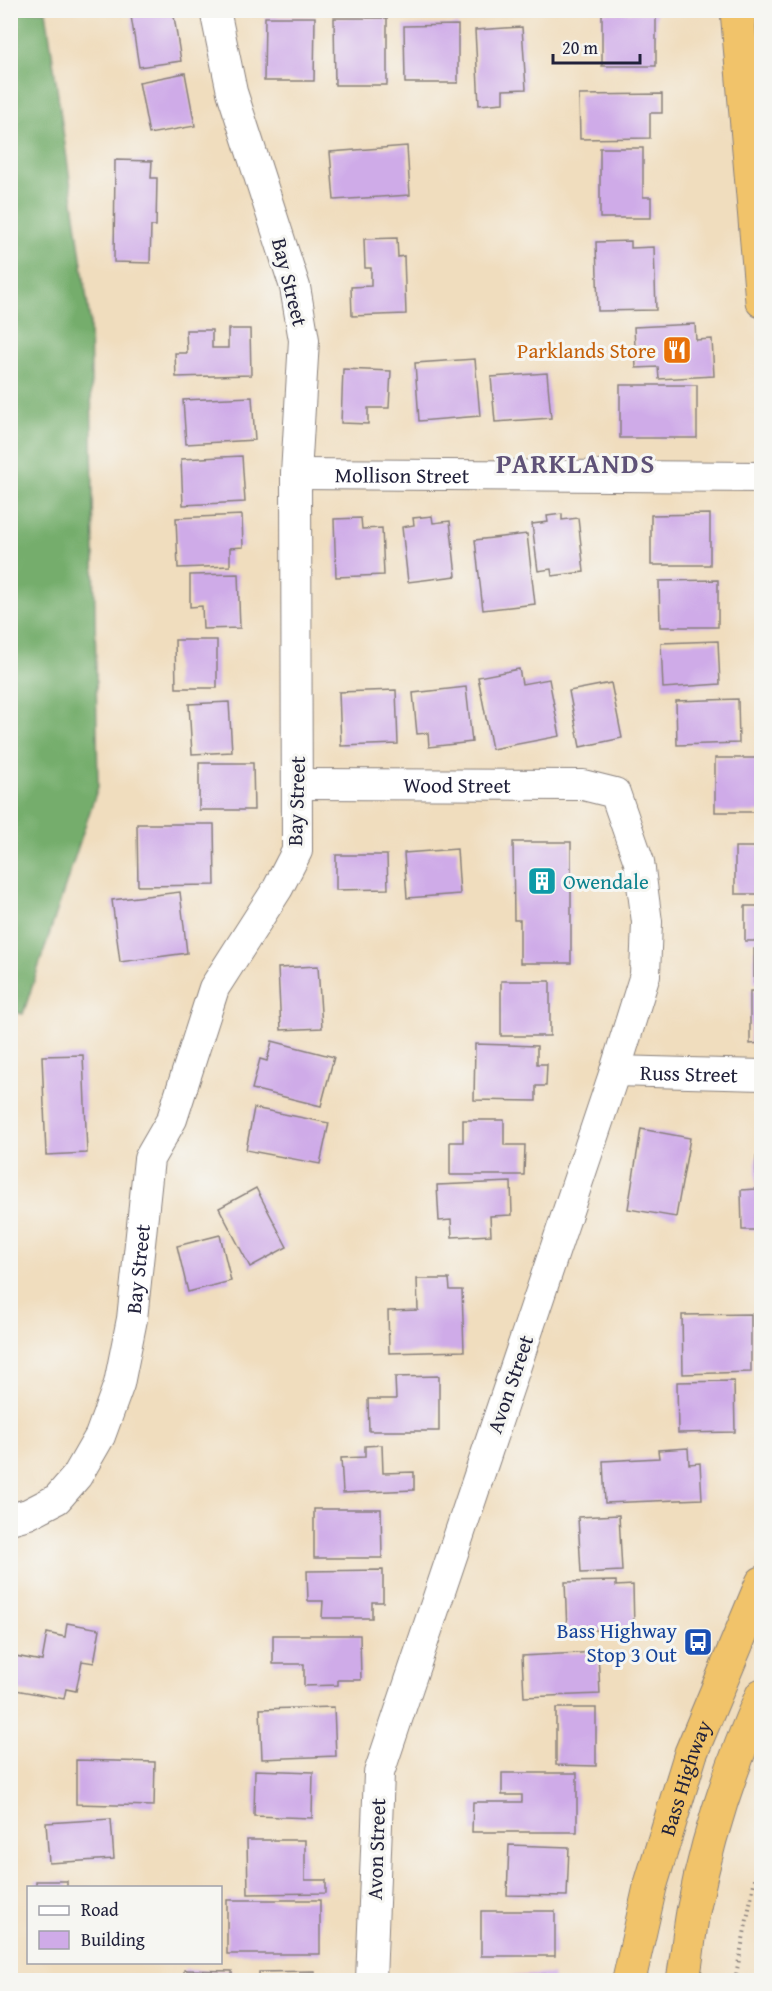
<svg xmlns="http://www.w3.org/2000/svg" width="772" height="1991" font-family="'Gentium Book Plus',serif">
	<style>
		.forest { fill: #74ad6c; stroke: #4b6854; stroke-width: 1.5 }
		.building { fill: #cfabe8 }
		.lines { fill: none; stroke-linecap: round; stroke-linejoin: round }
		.minor-casing { stroke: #89807c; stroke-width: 32 }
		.highway-casing { stroke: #89807c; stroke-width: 35 }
		.path { stroke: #89807c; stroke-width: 4; stroke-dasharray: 1.5 4.5; stroke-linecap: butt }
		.minor { stroke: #fff; stroke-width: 30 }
		.highway { stroke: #f1c36a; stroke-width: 33 }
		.labels { text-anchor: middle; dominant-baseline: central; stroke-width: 6; stroke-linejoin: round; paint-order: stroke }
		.street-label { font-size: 21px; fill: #22223b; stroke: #f6f6f2 }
		.food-label { font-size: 21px; fill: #c56008; stroke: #f6f6f2; text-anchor: end }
		.culture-label { font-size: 21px; fill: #0d838f; stroke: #f6f6f2; text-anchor: start }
		.transit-label { font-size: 21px; fill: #164399; stroke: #f6f6f2; text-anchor: end }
		.district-label { font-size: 27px; font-weight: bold; letter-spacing: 1.5px; fill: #5f5278; stroke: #f6f6f2 }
	</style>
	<rect width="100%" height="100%" fill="#f6f6f2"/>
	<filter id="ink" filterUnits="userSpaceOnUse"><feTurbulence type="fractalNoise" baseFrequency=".0167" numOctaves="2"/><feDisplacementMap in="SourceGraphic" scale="12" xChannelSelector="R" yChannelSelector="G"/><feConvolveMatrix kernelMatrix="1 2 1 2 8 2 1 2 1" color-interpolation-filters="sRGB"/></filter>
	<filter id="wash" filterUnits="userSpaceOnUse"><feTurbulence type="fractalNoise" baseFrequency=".008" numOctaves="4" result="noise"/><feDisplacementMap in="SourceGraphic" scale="24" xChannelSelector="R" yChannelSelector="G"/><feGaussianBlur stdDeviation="1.35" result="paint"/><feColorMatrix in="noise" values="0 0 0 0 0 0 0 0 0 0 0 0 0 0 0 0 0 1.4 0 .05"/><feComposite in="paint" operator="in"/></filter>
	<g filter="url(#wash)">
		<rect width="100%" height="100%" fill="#f0ddbe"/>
		<polygon class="forest" points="10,11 46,11 90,321 98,787 23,1014 10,1011"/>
		<g id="blocks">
			<g class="building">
				<polygon points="167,10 173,10 181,61 139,67 131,16"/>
				<rect x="602" y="13" width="54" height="53"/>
				<polygon points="265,17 315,17 314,81 264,81"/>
				<polygon points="334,18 387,18 387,85 335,85"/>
				<polygon points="458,25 458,83 405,83 404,26"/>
				<polygon points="522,27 526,89 503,90 503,103 479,105 475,30"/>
				<polygon points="185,73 195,126 149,134 139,82"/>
				<polygon points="662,94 662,113 650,113 650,138 580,139 579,95"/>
				<polygon points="407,146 410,195 334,200 330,152"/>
				<polygon points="600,148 643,148 643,197 651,197 651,218 600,218"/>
				<polygon points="115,160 152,161 151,178 157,178 156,226 151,226 150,263 114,262"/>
				<polygon points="397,238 398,257 404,256 406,314 352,316 351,287 371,286 371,268 365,268 364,239"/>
				<polygon points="631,241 631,248 654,247 656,310 598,311 596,242"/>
				<polygon points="695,324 696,340 712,339 714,376 659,379 658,367 636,368 634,327"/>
				<polygon points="228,329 250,329 251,375 176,377 175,353 187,353 186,330 212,330 212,348 228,348"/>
				<polygon points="475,359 480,416 419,421 415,363"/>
				<polygon points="343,369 391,371 389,408 368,408 368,424 341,423"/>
				<polygon points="547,373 551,418 495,422 491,377"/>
				<rect x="620" y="385" width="77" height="53"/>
				<polygon points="252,397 255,440 186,444 183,400"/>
				<polygon points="242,456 245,502 183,505 181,459"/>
				<polygon points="562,514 562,520 578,518 584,572 552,576 551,569 538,571 532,524 548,522 547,516"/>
				<polygon points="710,514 710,565 651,565 651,515"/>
				<polygon points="242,515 243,547 230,548 230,566 178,568 176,518"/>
				<polygon points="432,516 433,523 450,521 456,576 408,582 402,527 414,525 413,518"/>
				<polygon points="361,518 362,529 382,528 384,575 336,577 334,519"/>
				<polygon points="527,534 535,604 483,610 475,540"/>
				<polygon points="238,574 240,628 203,629 202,606 190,607 190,575"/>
				<polygon points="718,580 718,627 660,627 659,581"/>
				<polygon points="175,640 217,640 217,688 176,688"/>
				<polygon points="718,641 720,684 663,688 661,643"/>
				<polygon points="519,669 522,684 549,679 560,736 492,749 478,677"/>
				<polygon points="611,683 622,738 580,747 569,691"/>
				<polygon points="466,687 472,742 429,747 428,733 417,734 413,693"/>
				<polygon points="396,690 398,744 341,746 339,692"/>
				<polygon points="738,699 739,743 677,745 676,701"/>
				<polygon points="229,702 232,752 192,754 189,704"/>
				<rect x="715" y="758" width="47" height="54"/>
				<polygon points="199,763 253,763 254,810 199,810"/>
				<polygon points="137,824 214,824 215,885 138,886"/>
				<polygon points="513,842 571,842 571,963 520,963 520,920 514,920"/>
				<rect x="735" y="847" width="27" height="47"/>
				<polygon points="457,849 460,894 407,898 404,853"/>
				<polygon points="336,855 387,855 388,889 336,890"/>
				<polygon points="180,892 187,953 120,962 112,900"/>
				<rect x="745" y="906" width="17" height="35"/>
				<rect x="754" y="949" width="8" height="34"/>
				<polygon points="318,966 322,1028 281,1030 278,968"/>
				<rect x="501" y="981" width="49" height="55"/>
				<polygon points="750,991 762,991 762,1043 750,1044"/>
				<polygon points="272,1041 334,1057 321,1106 252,1089 260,1059 267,1061"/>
				<polygon points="475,1044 537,1046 537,1064 547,1064 546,1086 536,1086 536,1101 474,1100"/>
				<polygon points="83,1055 87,1153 46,1155 42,1056"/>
				<polygon points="254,1108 329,1123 320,1164 246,1150"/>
				<polygon points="463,1120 504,1120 504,1145 525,1145 524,1175 450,1175 450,1142 463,1142"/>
				<polygon points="641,1129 690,1138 676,1217 628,1209"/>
				<polygon points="762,1156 762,1230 742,1230 741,1190 756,1189 756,1157"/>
				<polygon points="511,1182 512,1215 490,1216 491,1235 452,1237 451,1220 439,1221 437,1185"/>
				<polygon points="256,1188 287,1247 250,1267 219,1208"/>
				<polygon points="220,1235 231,1281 188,1292 177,1246"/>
				<polygon points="417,1279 449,1279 450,1290 462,1290 464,1351 389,1353 388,1311 418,1310"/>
				<polygon points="751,1314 751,1372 683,1374 682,1315"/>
				<polygon points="439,1376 439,1431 369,1431 368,1399 396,1399 395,1377"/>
				<polygon points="734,1381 735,1432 678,1433 677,1382"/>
				<polygon points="382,1445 383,1473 414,1472 414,1490 343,1493 341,1458 365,1457 365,1446"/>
				<polygon points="688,1448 689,1464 700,1463 702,1499 605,1503 603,1461 659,1458 658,1450"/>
				<polygon points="314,1509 381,1509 382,1558 314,1558"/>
				<polygon points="619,1515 622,1571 581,1573 578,1517"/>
				<polygon points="383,1570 383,1602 372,1602 372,1618 322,1618 323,1601 308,1601 307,1571"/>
				<polygon points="616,1581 616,1586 633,1585 634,1629 567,1631 565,1582"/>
				<polygon points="67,1623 100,1629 94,1663 82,1661 76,1691 66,1689 64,1699 10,1689 10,1655 42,1661 47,1633 65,1637"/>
				<polygon points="273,1635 360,1635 361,1680 338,1680 338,1685 304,1686 304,1664 273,1664"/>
				<polygon points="598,1652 600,1694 524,1697 522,1656"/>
				<polygon points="334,1707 336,1756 262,1759 260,1709"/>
				<polygon points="556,1708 596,1708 596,1766 556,1765"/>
				<polygon points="76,1760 155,1762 154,1806 76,1804"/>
				<polygon points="255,1770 313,1772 312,1818 254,1816"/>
				<polygon points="502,1773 577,1773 577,1832 472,1832 473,1802 522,1802 522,1795 502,1795"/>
				<polygon points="111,1819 114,1859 49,1863 46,1823"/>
				<polygon points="247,1840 305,1840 305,1880 326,1880 326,1893 248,1894"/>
				<polygon points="509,1845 569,1847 567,1896 507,1895"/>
				<rect x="36" y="1881" width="31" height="7"/>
				<rect x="227" y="1900" width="93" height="54"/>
				<rect x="481" y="1911" width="74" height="45"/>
				<polygon points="184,1970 232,1971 232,1980 184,1980"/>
				<polygon points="315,1971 315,1980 259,1980 259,1972"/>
				<polygon points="553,1974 554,1980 496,1980 496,1977"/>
			</g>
		</g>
	</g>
	<g filter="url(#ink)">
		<use href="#blocks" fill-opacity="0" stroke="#89807c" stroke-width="1.5"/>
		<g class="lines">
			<g class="minor-casing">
				<g id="minor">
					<path id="s1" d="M296,474L762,477"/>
					<path id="s2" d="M298,784L583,785L615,793L639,862L647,922L645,975L615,1071L379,1773L371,1980"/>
					<path id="s3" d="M615,1071L762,1075"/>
					<path id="s4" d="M10,1519L28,1514L57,1499L77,1476L100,1436L119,1384L132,1319L149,1159L172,1119L214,988L278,888L297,851L296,474L304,340L295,287L232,92L215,10"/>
				</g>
			</g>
			<g class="highway-casing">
				<g id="highway">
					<polyline points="737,10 762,301"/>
					<path id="s5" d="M629,1980L650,1887L691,1753L762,1583"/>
					<path d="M683,1980C687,1958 689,1934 693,1912C707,1839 732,1763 762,1695"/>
				</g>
			</g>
			<polyline class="path" points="735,1980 762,1843"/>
			<use href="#minor" class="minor"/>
			<use href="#highway" class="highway"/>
		</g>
	</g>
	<defs>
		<g id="restaurant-square" transform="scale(1.5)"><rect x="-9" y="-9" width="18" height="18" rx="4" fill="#e8710a" stroke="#f6f6f2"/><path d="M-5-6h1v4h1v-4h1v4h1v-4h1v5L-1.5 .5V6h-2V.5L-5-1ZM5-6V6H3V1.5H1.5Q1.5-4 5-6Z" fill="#fff"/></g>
		<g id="building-square" transform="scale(1.5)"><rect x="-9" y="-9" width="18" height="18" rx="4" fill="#0f9aa8" stroke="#f6f6f2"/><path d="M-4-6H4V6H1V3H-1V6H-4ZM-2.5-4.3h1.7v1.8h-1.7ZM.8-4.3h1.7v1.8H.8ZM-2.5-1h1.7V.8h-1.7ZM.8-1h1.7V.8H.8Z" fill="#fff"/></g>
		<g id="bus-square" transform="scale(1.5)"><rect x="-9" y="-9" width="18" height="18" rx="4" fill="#1a4fb4" stroke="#f6f6f2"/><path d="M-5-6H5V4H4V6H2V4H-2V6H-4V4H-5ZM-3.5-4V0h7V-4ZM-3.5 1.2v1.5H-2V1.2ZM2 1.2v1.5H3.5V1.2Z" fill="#fff"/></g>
	</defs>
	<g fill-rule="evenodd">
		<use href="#restaurant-square" x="677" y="350"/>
		<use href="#building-square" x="542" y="881"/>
		<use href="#bus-square" x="698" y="1642"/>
	</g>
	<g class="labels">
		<g class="street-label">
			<text transform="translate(290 282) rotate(76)">Bay Street</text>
			<text stroke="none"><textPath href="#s1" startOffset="106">Mollison Street</textPath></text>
			<text stroke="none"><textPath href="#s2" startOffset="159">Wood Street</textPath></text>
			<text transform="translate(296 801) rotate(-88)">Bay Street</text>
			<text stroke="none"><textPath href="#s3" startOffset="74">Russ Street</textPath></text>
			<text stroke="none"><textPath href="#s4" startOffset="300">Bay Street</textPath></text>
			<text transform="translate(510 1384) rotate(-71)">Avon Street</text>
			<text stroke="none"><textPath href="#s5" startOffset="210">Bass Highway</textPath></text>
			<text transform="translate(376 1849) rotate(-88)">Avon Street</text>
		</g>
		<g class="food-label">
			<text x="656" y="350">Parklands Store</text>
		</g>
		<g class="culture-label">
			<text x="563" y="881">Owendale</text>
		</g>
		<g class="transit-label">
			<text x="677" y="1630">Bass Highway<tspan x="677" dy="24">Stop 3 Out</tspan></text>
		</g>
		<g class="district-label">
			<text x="576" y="463">PARKLANDS</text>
		</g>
	</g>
	<rect width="772" height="1991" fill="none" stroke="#f6f6f2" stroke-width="36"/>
	<rect x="27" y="1886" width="195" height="78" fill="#f6f6f2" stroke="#a1a1a9" stroke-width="1.5"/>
	<rect x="39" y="1906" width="30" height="9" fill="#ffffff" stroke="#a1a1a9" stroke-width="1.5"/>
	<text x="81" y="1916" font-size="18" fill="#22223b">Road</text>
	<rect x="39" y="1931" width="30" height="18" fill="#cfabe8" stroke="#a1a1a9" stroke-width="1.5"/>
	<text x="81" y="1946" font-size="18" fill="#22223b">Building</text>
	<path d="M553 54v9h87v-9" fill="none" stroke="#22223b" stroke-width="3"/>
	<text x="562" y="54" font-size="18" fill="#22223b" stroke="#f6f6f2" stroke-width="4.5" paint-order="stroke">20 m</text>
</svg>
